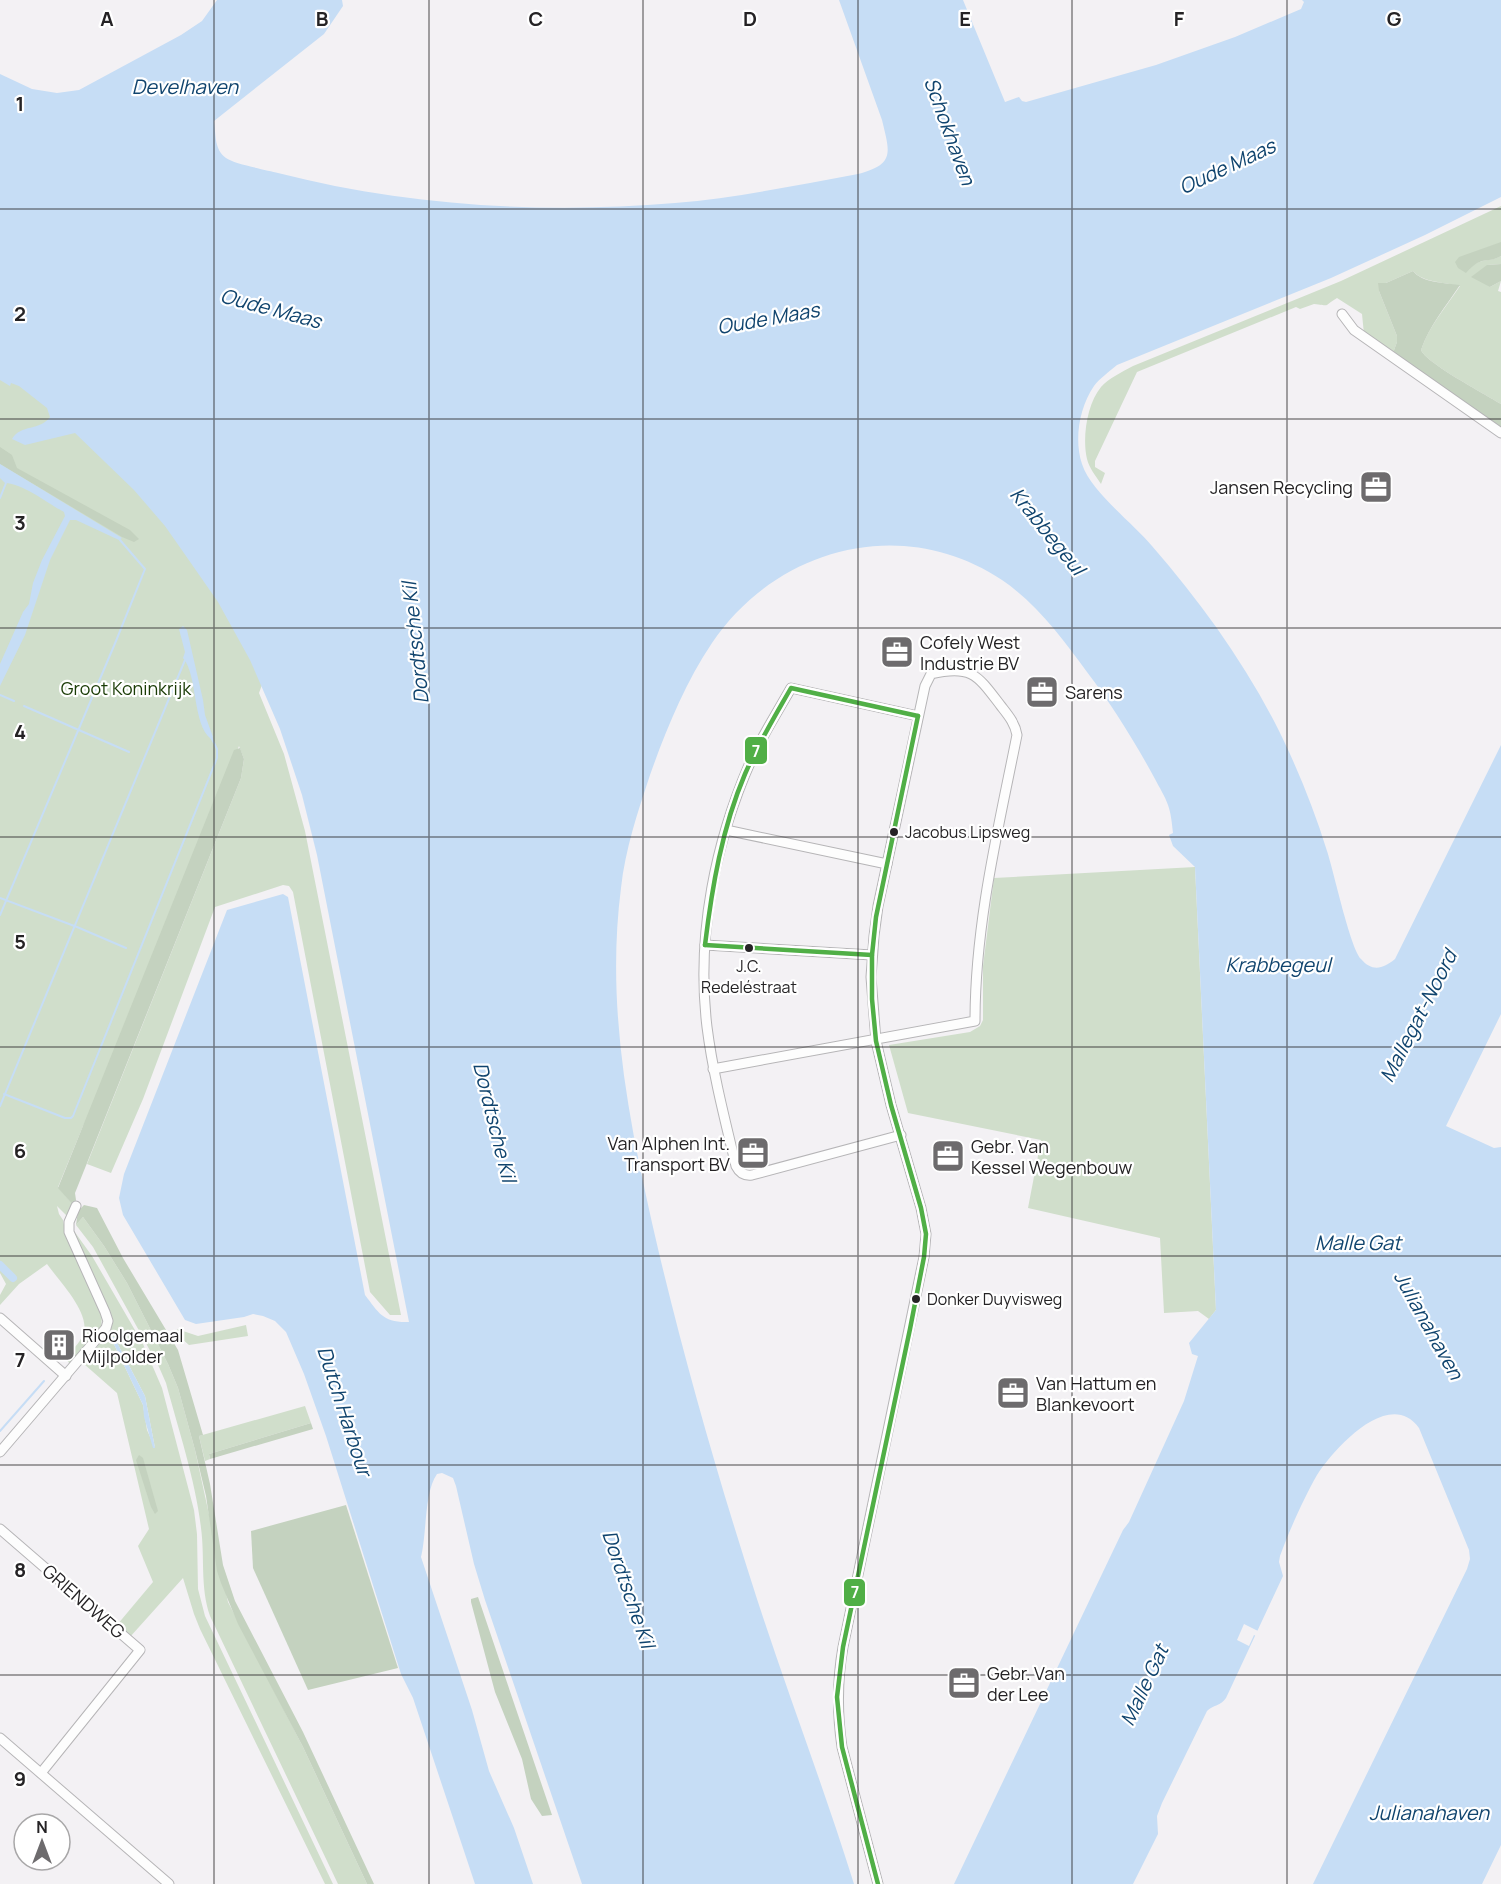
<svg xmlns="http://www.w3.org/2000/svg" width="1501" height="1884" font-family="Manrope,sans-serif">
	<style>
		.green { fill: #d0decb; fill-rule: evenodd }
		.forest { fill: #c4d2bf }
		.water { fill: #c6ddf5 }
		.pier { fill: #f3f1f4 }
		.lines { fill: none; stroke-linecap: round; stroke-linejoin: round }
		.stream { stroke: #c6ddf5; stroke-width: 2 }
		.canal { stroke: #c6ddf5; stroke-width: 8 }
		.minor-casing { stroke: #b6b5b7; stroke-width: 11 }
		.minor { stroke: #fdfdfd; stroke-width: 9 }
		.bus-1-casing { stroke: #fff; stroke-width: 9 }
		.bus-1 { stroke: #50af46; stroke-width: 4.5 }
		.grid { fill: none; stroke: #252325; stroke-width: 1.5; stroke-opacity: 0.55 }
		.bus-dot { fill: #252325; stroke: #fff; stroke-width: 2 }
		.labels { text-anchor: middle; dominant-baseline: central; stroke-width: 4.5; stroke-linejoin: round; paint-order: stroke }
		.bus-label { font-size: 16px; fill: #252325; stroke: #fff; text-anchor: start }
		.poi-label { font-size: 18px; fill: #252325; stroke: #fff; text-anchor: start }
		.park-label { font-size: 18px; fill: #193b05; stroke: #fff }
		.street-label { font-size: 18px; fill: #252325; stroke: #fff }
		.water-label { font-size: 20px; font-style: italic; fill: #10446e; stroke: #fff }
		.grid-label { font-size: 20px; text-anchor: middle; font-weight: bold; fill: #252325; stroke: #fff; stroke-width: 4.5; stroke-linejoin: round; paint-order: stroke }
		.line-badge { stroke: #fff; stroke-width: 2 }
		.badge-label { font-size: 16px; text-anchor: middle; font-weight: bold; fill: #fff }
	</style>
	<rect width="100%" height="100%" fill="#f3f1f4"/>
	<g class="green">
		<path d="M1501,206V249L1500,243L1478,251L1472,266C1481,258 1491,262 1501,256V264L1487,265L1490,287L1501,281L1498,291L1501,292V404C1485,394 1426,363 1421,350C1429,326 1446,307 1460,286C1445,282 1423,283 1413,271L1386,283H1380L1379,291L1397,336V342L1393,353L1364,334L1362,314L1337,298C1322,307 1332,306 1314,304L1300,309L1296,307L1137,372L1095,461V467L1105,473L1101,484C1096,476 1089,468 1087,459C1082,438 1087,404 1101,387C1109,378 1122,372 1133,366L1341,281Z"/>
		<path d="M0,367L73,420L184,539L263,682L259,693L284,754L305,831L401,1315H390L370,1292L293,892L289,886L283,885L215,907L143,1099L111,1173L87,1164L241,778L244,759L239,746L90,1114L83,1126L58,1187L74,1206L68,1217L57,1206L59,1214L63,1220L66,1235L102,1316L101,1328L70,1364L65,1358C71,1351 79,1344 83,1335C92,1314 59,1281 47,1264L19,1284L0,1305V1295L6,1284L0,1273Z"/>
		<polygon points="1195,867 1216,1310 1209,1319 1198,1311 1164,1313 1160,1238 1028,1208 1041,1140 908,1113 889,1045 970,1032 980,1026 983,1020 983,966 994,878"/>
		<path d="M83,1217L104,1246L127,1283L168,1364L178,1388L195,1450L228,1602L303,1747L367,1884H338L210,1616C200,1587 205,1558 201,1528C196,1482 178,1428 166,1383L159,1367L93,1247L76,1225Z"/>
		<path d="M74,1231L92,1256L143,1344L162,1388L194,1510L197,1534L198,1589L205,1616L333,1884H325L200,1629L194,1614L183,1578L130,1637L117,1625L153,1582L138,1546L149,1529L117,1393L84,1364L110,1330ZM114,1337L145,1396L155,1448L147,1430L143,1405L111,1338Z"/>
		<polygon points="246,1325 248,1336 189,1345 181,1338 177,1329 198,1336"/>
		<polygon points="305,1406 311,1423 209,1454 210,1459 205,1461 199,1436"/>
	</g>
	<g class="forest">
		<path d="M1501,242V256C1485,265 1483,254 1466,273L1458,268L1455,262L1459,257Z"/>
		<polygon points="1501,264 1501,281 1490,287 1471,277 1487,265"/>
		<path d="M1413,271C1422,283 1446,283 1460,285C1446,306 1429,326 1421,350C1426,363 1485,394 1501,404V427L1393,353L1397,342V336L1379,291L1378,283H1386Z"/>
		<polygon points="0,447 12,455 17,468 130,530 139,539 134,542 122,537 0,464"/>
		<polygon points="240,748 244,759 241,778 75,1193 76,1200 74,1206 58,1188 234,750"/>
		<polygon points="84,1205 97,1208 123,1258 178,1350 203,1435 199,1436 210,1484 223,1565 235,1601 303,1732 374,1884 367,1884 303,1747 238,1624 221,1583 217,1571 206,1496 195,1450 178,1388 168,1364 127,1283 104,1246 83,1217 76,1225 78,1211"/>
		<polygon points="311,1423 313,1429 210,1459 209,1454"/>
		<polygon points="139,1455 143,1458 158,1511 155,1514 151,1507 136,1460"/>
		<polygon points="346,1505 398,1668 308,1690 253,1568 251,1531"/>
		<polygon points="478,1597 552,1815 542,1816 531,1799 522,1759 495,1692 471,1602 471,1599"/>
	</g>
	<g class="water">
		<path d="M217,0H342L343,6L324,34L214,121C216,135 214,149 226,158C234,164 267,170 278,173C406,206 543,214 675,203C736,198 797,185 858,174C895,164 890,153 882,120L839,0H963L1005,102L1019,97L1022,101L1026,102L1156,65L1235,37L1301,9L1304,2L1302,0H1501V197L1425,235L1331,278L1117,365C1109,372 1100,378 1094,386C1079,408 1074,440 1082,464C1091,492 1133,523 1152,546C1199,600 1241,658 1274,721C1295,762 1313,806 1327,851C1334,872 1350,947 1361,959C1372,972 1383,969 1395,959L1501,745V1014L1446,1126L1494,1148L1501,1147V1845L1482,1884H1313L1467,1569L1470,1559L1469,1550L1419,1428C1389,1387 1334,1449 1317,1475C1304,1498 1289,1531 1280,1556L1279,1562L1283,1576L1226,1698C1221,1706 1213,1705 1207,1711L1162,1803L1157,1816L1158,1834L1133,1884H954L1123,1530L1129,1522L1184,1401L1198,1356L1192,1354L1189,1343L1216,1310L1195,867L1173,846L1169,835L1173,833C1172,824 1171,813 1168,805C1165,796 1159,787 1155,779C1135,742 1112,705 1087,672C1063,639 1036,603 1002,580C903,514 777,547 712,643C685,683 666,730 650,775C638,811 625,850 621,888C605,1012 631,1132 659,1253C687,1370 720,1484 757,1599C788,1694 824,1788 854,1884H582L485,1600L474,1564L456,1486L453,1478L442,1473L437,1474C424,1492 427,1533 421,1557L472,1710L489,1771L514,1828L533,1884H475L413,1698L401,1674L326,1436L304,1374L286,1332L275,1321L263,1316L253,1314L244,1317L196,1324L185,1320L123,1215L119,1198L124,1174L227,910L283,894L288,897L365,1295C379,1313 383,1323 409,1322L317,855L302,795L280,729L250,660L218,602L186,556L165,526L134,490L75,433L25,445L12,439C21,424 40,431 50,417L47,408L19,386L11,383L10,386L0,380V74L32,89L57,93L79,90L181,35L202,21Z"/>
		<path d="M0,464L122,538L119,540L76,520H70L50,560L25,635L0,686V664L23,612L29,604L33,583L42,560L65,516L64,512C47,503 24,484 5,483L0,478Z"/>
		<path d="M183,626L187,630L203,700L205,715L213,737L211,739C192,724 198,675 183,658L185,652L179,629Z"/>
		<polygon points="114,1337 145,1396 155,1448 153,1448 144,1417 143,1405 111,1338"/>
	</g>
	<polygon class="pier" points="1244,1624 1260,1632 1258,1637 1254,1635 1249,1646 1237,1640"/>
	<g class="lines">
		<g class="stream">
			<polyline points="0,498 6,483"/>
			<polyline points="0,695 14,701"/>
			<polyline points="24,706 129,752"/>
			<polyline points="0,898 77,927 126,948"/>
			<polyline points="0,915 116,641 145,569 120,540"/>
			<polyline points="4,1094 65,1118 71,1118 73,1116 217,758 217,749 211,737"/>
			<polyline points="0,1106 185,660"/>
			<polyline points="0,1431 44,1381"/>
		</g>
		<polyline class="canal" points="0,1265 13,1278"/>
		<g class="minor-casing">
			<g id="minor">
				<polyline points="1342,314 1354,330 1501,433"/>
				<polyline points="726,830 887,864"/>
				<polyline points="705,945 872,955"/>
				<path d="M713,1069L975,1021C975,924 998,830 1017,735C1015,723 1008,715 1001,706C978,676 972,664 931,674L925,686L878,906L874,936L871,977L876,1041L891,1105L921,1208L926,1234L924,1257L843,1647C837,1681 837,1713 842,1747L878,1884"/>
				<path d="M901,1135L752,1175C744,1176 739,1172 736,1166C725,1120 713,1074 707,1027C696,936 715,840 753,756C764,733 778,711 791,688L918,716"/>
				<polyline points="0,1318 66,1376"/>
				<polyline points="0,1452 106,1328 108,1321 105,1312 69,1232 69,1222 76,1206"/>
				<polyline points="0,1529 140,1650 41,1773"/>
				<polyline points="0,1738 169,1884"/>
			</g>
		</g>
		<use href="#minor" class="minor"/>
		<g class="bus-1-casing">
			<g id="bus-1">
				<path d="M705,945C712,887 722,828 745,774C758,744 775,716 791,688L918,716"/>
				<polyline points="705,945 872,955"/>
				<polyline points="878,1884 842,1747 837,1697 843,1647 910,1329 924,1257 926,1234 921,1208 891,1105 876,1041 872,999 872,955 876,917 918,716"/>
			</g>
		</g>
		<use href="#bus-1" class="bus-1"/>
	</g>
	<path class="grid" d="M214,0V1884M429,0V1884M643,0V1884M858,0V1884M1072,0V1884M1287,0V1884M0,209H1501M0,419H1501M0,628H1501M0,837H1501M0,1047H1501M0,1256H1501M0,1465H1501M0,1675H1501"/>
	<defs>
		<g id="office-square" transform="scale(1.725)"><rect x="-9" y="-9" width="18" height="18" rx="4" fill="#6d6b6d" stroke="#fff"/><path d="M-6-3h4V-5.5h4V-3h4V5H-6ZM-1-4.5V-3h2v-1.5ZM-6 0V1H6V0Z" fill="#fff"/></g>
		<g id="building-square" transform="scale(1.725)"><rect x="-9" y="-9" width="18" height="18" rx="4" fill="#6d6b6d" stroke="#fff"/><path d="M-4-6H4V6H1V3H-1V6H-4ZM-2.5-4.3h1.7v1.8h-1.7ZM.8-4.3h1.7v1.8H.8ZM-2.5-1h1.7V.8h-1.7ZM.8-1h1.7V.8H.8Z" fill="#fff"/></g>
	</defs>
	<g fill-rule="evenodd">
		<use href="#office-square" x="1376" y="487"/>
		<use href="#office-square" x="897" y="652"/>
		<use href="#office-square" x="1042" y="692"/>
		<use href="#office-square" x="753" y="1153"/>
		<use href="#office-square" x="948" y="1156"/>
		<use href="#building-square" x="59" y="1345"/>
		<use href="#office-square" x="1013" y="1393"/>
		<use href="#office-square" x="964" y="1683"/>
	</g>
	<g class="bus-dot">
		<circle cx="894" cy="832" r="5"/>
		<circle cx="749" cy="948" r="5"/>
		<circle cx="916" cy="1299" r="5"/>
	</g>
	<g class="labels">
		<g class="bus-label">
			<text x="905" y="832">Jacobus Lipsweg</text>
			<text x="749" y="966" text-anchor="middle">J.C.<tspan x="749" dy="21">Redeléstraat</tspan></text>
			<text x="927" y="1299">Donker Duyvisweg</text>
		</g>
		<g class="poi-label">
			<text x="1353" y="487" text-anchor="end">Jansen Recycling</text>
			<text x="920" y="642">Cofely West<tspan x="920" dy="21">Industrie BV</tspan></text>
			<text x="1065" y="692">Sarens</text>
			<text x="730" y="1143" text-anchor="end">Van Alphen Int.<tspan x="730" dy="21">Transport BV</tspan></text>
			<text x="971" y="1146">Gebr. Van<tspan x="971" dy="21">Kessel Wegenbouw</tspan></text>
			<text x="82" y="1335">Rioolgemaal<tspan x="82" dy="21">Mijlpolder</tspan></text>
			<text x="1036" y="1383">Van Hattum en<tspan x="1036" dy="21">Blankevoort</tspan></text>
			<text x="987" y="1673">Gebr. Van<tspan x="987" dy="21">der Lee</tspan></text>
		</g>
		<g class="park-label">
			<text x="126" y="688">Groot Koninkrijk</text>
		</g>
		<g class="street-label">
			<text transform="translate(84 1601) rotate(41)">GRIENDWEG</text>
		</g>
		<g class="water-label">
			<text x="185" y="86">Develhaven</text>
			<text transform="translate(950 131) rotate(70)">Schokhaven</text>
			<text transform="translate(1227 166) rotate(-25)">Oude Maas</text>
			<text transform="translate(271 308) rotate(15)">Oude Maas</text>
			<text transform="translate(768 318) rotate(-10)">Oude Maas</text>
			<text transform="translate(1048 531) rotate(51)">Krabbegeul</text>
			<text transform="translate(415 643) rotate(-96)">Dordtsche Kil</text>
			<text x="1278" y="964">Krabbegeul</text>
			<text transform="translate(1418 1016) rotate(-63)">Mallegat-Noord</text>
			<text transform="translate(495 1122) rotate(76)">Dordtsche Kil</text>
			<text x="1358" y="1242">Malle Gat</text>
			<text transform="translate(1429 1325) rotate(61)">Julianahaven</text>
			<text transform="translate(345 1411) rotate(72)">Dutch Harbour</text>
			<text transform="translate(629 1589) rotate(71)">Dordtsche Kil</text>
			<text transform="translate(1144 1685) rotate(-65)">Malle Gat</text>
			<text x="1429" y="1812">Julianahaven</text>
		</g>
	</g>
	<g class="grid-label">
		<text x="107" y="26">A</text>
		<text x="322" y="26">B</text>
		<text x="536" y="26">C</text>
		<text x="750" y="26">D</text>
		<text x="965" y="26">E</text>
		<text x="1179" y="26">F</text>
		<text x="1394" y="26">G</text>
		<text x="20" y="111">1</text>
		<text x="20" y="321">2</text>
		<text x="20" y="530">3</text>
		<text x="20" y="739">4</text>
		<text x="20" y="949">5</text>
		<text x="20" y="1158">6</text>
		<text x="20" y="1367">7</text>
		<text x="20" y="1577">8</text>
		<text x="20" y="1786">9</text>
	</g>
	<g class="line-badge">
		<rect x="744" y="736" width="24" height="29" rx="6" fill="#50af46"/>
		<rect x="843" y="1578" width="23" height="29" rx="6" fill="#50af46"/>
	</g>
	<g class="badge-label">
		<text x="756" y="757">7</text>
		<text x="855" y="1598">7</text>
	</g>
	<g transform="translate(42 1842)"><circle r="28" fill="#ffffff" stroke="#a8a7a8" stroke-width="1.5"/>
	<path d="M0-4.5L10 22L0 15L-10 22Z" fill="#6d6b6d"/>
	<text y="-9" font-size="16" font-weight="bold" text-anchor="middle" fill="#252325">N</text>
	</g>
</svg>
